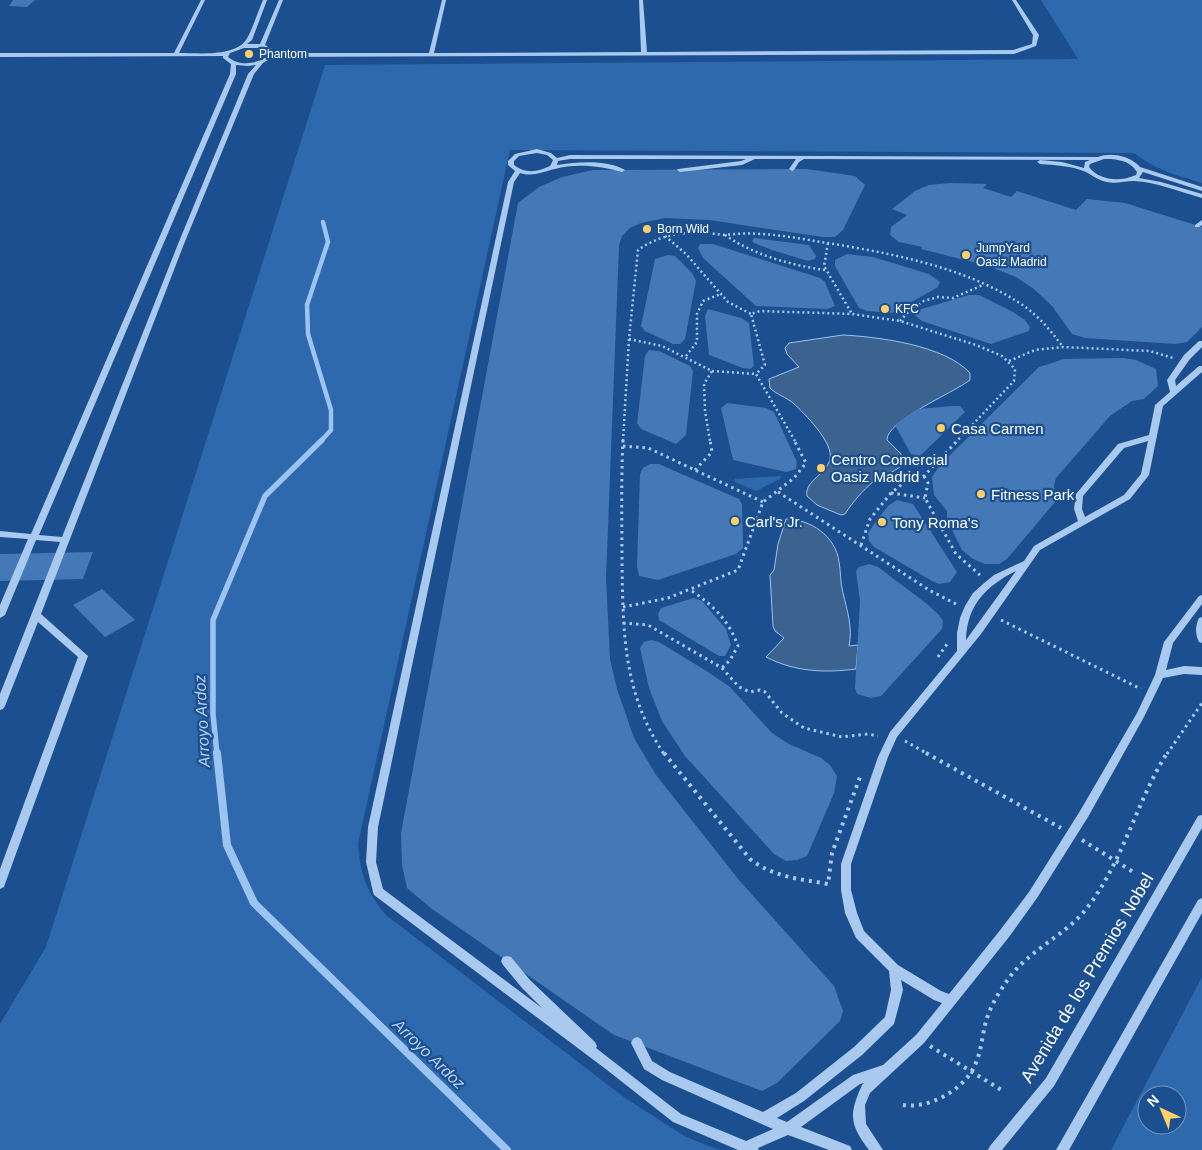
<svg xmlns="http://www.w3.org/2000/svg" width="1202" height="1150" font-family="Arial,sans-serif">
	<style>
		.green { fill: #2e69ad; fill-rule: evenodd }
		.water { fill: #3c6290; stroke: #9cc4f0 }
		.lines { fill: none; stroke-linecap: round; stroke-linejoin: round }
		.stream-far2 { stroke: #9cc4f0; stroke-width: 4.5 }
		.stream-far1 { stroke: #9cc4f0; stroke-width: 5.5 }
		.stream { stroke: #9cc4f0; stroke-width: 8 }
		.building { fill: #4478b7 }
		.path-far2 { stroke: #a9c9ee; stroke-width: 2.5; stroke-dasharray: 2 3; stroke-linecap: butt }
		.path-far1 { stroke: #a9c9ee; stroke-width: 3; stroke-dasharray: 2.5 4; stroke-linecap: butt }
		.path { stroke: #a9c9ee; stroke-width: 4; stroke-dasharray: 3 5; stroke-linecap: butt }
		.minor { fill: #a9c9ee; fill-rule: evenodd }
		.poi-dot { fill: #ffd166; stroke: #1b4f8f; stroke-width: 2 }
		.labels { text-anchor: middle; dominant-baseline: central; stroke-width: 4.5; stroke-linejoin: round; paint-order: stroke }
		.far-poi-label { font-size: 12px; fill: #fff; stroke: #1b4f8f; text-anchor: start }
		.poi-label { font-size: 15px; fill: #fff; stroke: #1b4f8f; text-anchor: start }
		.water-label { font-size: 16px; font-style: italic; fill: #b5d3f5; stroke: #1b4f8f }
		.near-street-label { font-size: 18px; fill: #fff; stroke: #1b4f8f }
	</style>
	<rect width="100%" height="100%" fill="#1b4f8f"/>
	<g class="green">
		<path d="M1041,0H1202V183C1178,176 1154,169 1134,153L510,150L358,844C360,873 367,893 386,915L625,1098L686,1137L719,1150H0V1024L46,947L325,65L1078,59Z"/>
		<polygon points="781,476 780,479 756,491 735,482 735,479"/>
		<path d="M1202,977V1150H1111ZM1147,1095H1177V1125H1147Z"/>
	</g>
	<g class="water">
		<path d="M843,335C879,337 944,345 970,373V380C953,393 886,421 887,440L901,454L904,462C898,472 884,474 874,481C862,491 853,502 845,514L841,515L817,505L807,496C804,481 827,474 830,459C834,443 805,414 793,403C786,397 777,395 770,388L769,379L799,367L787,354L785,348L789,343Z"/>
		<path d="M786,519C810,519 836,536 839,562C841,572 840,582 843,593C847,610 853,628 849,646L858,645L856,669C825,673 795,672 766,657L784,638L775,631L773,626L770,575L774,570L778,544Z"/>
	</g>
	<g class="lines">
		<polyline class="stream-far2" points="321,441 331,430 331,410 308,334 307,305 328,242 323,222"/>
		<polyline class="stream-far1" points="217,754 213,714 213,620 265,496 322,440"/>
		<polyline class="stream" points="217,753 227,845 254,903 507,1150"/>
	</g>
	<g class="building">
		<polygon points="13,0 35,0 27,7 9,6"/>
		<polygon points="807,169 855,176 865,185 843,230 835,237 823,237 709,220 665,218 641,223 630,228 622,236 619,246 606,579 610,659 617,689 634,738 656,775 739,880 834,986 843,1011 840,1021 777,1083 762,1091 614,1035 432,909 407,888 402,865 401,833 518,203 539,187 562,177 593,170"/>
		<polygon points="950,183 987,184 983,188 1011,197 1017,191 1076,210 1087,199 1125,203 1202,227 1202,327 1187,342 1175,344 1085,338 1072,334 1052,306 1034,289 1016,277 988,266 921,249 922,247 899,242 890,235 891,227 907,215 892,209 915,191 929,185"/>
		<polygon points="754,238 809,245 816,256 815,259 808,261 772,250 754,243 752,241"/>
		<polygon points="700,244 713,244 820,278 825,282 835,306 827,309 756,306 703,258 698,248"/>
		<polygon points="847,254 873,257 929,274 940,282 938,287 892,313 867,311 859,308 835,266 835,260"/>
		<polygon points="668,255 675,256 692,273 696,281 685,339 680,344 673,344 645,331 641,326 655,259"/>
		<polygon points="969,295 979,295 1013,312 1025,320 1030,327 1029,331 991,344 922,321 913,314 918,310"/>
		<polygon points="708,309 741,318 749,323 754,366 750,369 743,368 709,355 705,316"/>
		<polygon points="649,350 659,351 690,366 693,371 686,435 676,444 641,429 637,423 645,356"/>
		<polygon points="1123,358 1136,360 1156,369 1158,386 1144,399 1132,401 1110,416 1056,478 1054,485 1055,502 1007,559 999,564 985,564 973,559 962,550 947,520 947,511 934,495 932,477 940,465 1039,367 1064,359"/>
		<polygon points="727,403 766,408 774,412 797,462 796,469 786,472 733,460 721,408"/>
		<polygon points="952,406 960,406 965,412 920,456 911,454 896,427 897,423 918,409"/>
		<polygon points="650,464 659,464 739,499 742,504 743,548 736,554 658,580 639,576 637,566 640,474 643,468"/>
		<polygon points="897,500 913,504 957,572 950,582 939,584 932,581 874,547 869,541 868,533 872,527 888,506"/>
		<polygon points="93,552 83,579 0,581 0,554"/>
		<polygon points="869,564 878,567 927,604 939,615 943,621 942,629 881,696 871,698 857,694 855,688 860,601 856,571 859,567"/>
		<polygon points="102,589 135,620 105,637 73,605"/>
		<polygon points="694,598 702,601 726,629 731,645 725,656 719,656 659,620 658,614 661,608"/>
		<polygon points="651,640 659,642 708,672 730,687 772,733 789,744 821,758 830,765 837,776 834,793 807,856 797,860 786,861 774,854 685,756 662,721 649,688 640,648 644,642"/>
	</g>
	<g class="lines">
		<g class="path-far2">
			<polyline points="665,236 686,254 728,302 751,314"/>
			<polyline points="828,243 824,266 852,314"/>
			<path d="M825,270C790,265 754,255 725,235C755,231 786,236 815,241C884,252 962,265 1021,304C1038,315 1051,331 1063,347"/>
			<polyline points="900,321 910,310 924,301 938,297 953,298 983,285"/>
			<polyline points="629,339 662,346 712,371 704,384 705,411 710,441"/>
			<polyline points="686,356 697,342 697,314 703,301 721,294"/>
			<polyline points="1009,361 1035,350 1063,347 1150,351 1173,358"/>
			<polyline points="712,371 756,374"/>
			<path d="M623,441L629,339L638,250C665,231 693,231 725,235"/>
			<polyline points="795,441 756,374 765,365 751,314 760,311 852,314 900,321 976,345 1002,356 1015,369 1014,381 957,441"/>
		</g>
		<g class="path-far1">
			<path d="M623,440C621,480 622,521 622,561C623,632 623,693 664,754"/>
			<polyline points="623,446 648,448 763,502"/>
			<polyline points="695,470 712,452 710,440"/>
			<polyline points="924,476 928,483 925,498 956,554 980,575"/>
			<polyline points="778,492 929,590 956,604"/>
			<polyline points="891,493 925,498"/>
			<polyline points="861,545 870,519 891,493 906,481 924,476 958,440"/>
			<path d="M692,591C714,606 729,621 738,646L730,660L722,668"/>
			<polyline points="623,607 668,598 738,570 763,502 794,478 806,463 794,440"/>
			<polyline points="1001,620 1141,689"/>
			<polyline points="623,623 648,625 722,668 739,687 750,692 760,690 765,692 782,713 804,728 842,737 868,734 878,736"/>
			<polyline points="938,657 947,644"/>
			<polyline points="905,741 928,754"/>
			<polyline points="1167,754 1202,703"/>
		</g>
		<g class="path">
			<path d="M664,753L750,859C773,877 800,879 828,884L832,853L860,777"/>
			<polyline points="926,753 1061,828"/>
			<polyline points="1082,840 1135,873"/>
			<polyline points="930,1046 1003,1091"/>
			<path d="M903,1105C929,1109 964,1090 975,1065C981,1052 982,1038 985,1025C989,1008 999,992 1009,978C1031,948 1069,934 1090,904C1124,858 1137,801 1167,753"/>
		</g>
		<g class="minor">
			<path d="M201,0H205L179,53C198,53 234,57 246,40C252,31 258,11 263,0H267L252,40L247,44H260L279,0H283L265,45L272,49L274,53H429L442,0H446L434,53L641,52L639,0H643L647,52L1013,50L1032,44L1033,35L1012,0H1016L1039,35L1036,46L1014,54L273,57L263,63L254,74L184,244L41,614L88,656L5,884L4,887L0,889V869L78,657L38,622L5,706L3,709L0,710V694L60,542L36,540L5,615L0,618V605L28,539L0,537V531L31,534L230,74L231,64L223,58V56L0,57V53H174ZM244,48H261L268,51L269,55C258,64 240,67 228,57L230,53ZM236,65L248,66L256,65L248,74L178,244L62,537L39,535L236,74Z"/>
			<path d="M537,149L551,153L557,158L570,155L1098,157C1111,152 1130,156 1140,167L1202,187V191L1143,172L1139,178L1161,182L1202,194V198C1180,192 1157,182 1134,181C1125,181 1116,184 1107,182C1098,180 1093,176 1086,172C1072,166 1055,165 1040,164L1037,162L1040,160L1062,162L1084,168L1085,162L1090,160L804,159L799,162L794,170L792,171L789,169L796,159H755L742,165L680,172L677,170L678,169L741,161L746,159H570L558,161L557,165C578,162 606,159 625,170L622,172C602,166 575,163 555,169C542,172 533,177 520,173L514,182L378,827L376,862L383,889L542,1008L522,988L503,965L501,961L503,957L507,956L511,957L530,980L595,1042L597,1046L596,1048L681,1114L746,1141L773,1129L662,1080L644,1069L631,1043L633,1039L637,1037L641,1039L652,1061L670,1072L763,1112L796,1093L854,1047L885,1017L891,990L889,971L856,938L845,913L841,890V864L878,757L890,732L957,651V633L960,618L965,606L973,593L983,584L994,575L1024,561L1034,546L1078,521L1074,509L1076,494L1118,444L1149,435L1155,405L1170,392L1167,380L1184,355L1199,341H1202V347L1190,359L1175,380L1176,386L1199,366H1202V372L1163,406L1149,475L1130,499L1040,550L981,634L897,737L888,757L851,864V890L857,913L864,931L898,965L941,991L949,994L1001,929L1029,892L1080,811L1137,713L1155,675L1164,642L1199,596L1202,595V604L1173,643L1166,670L1184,666L1202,667V675L1184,674L1163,678L1144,717L1088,817L1037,898L1009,937L924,1043L870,1093L865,1105L866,1124L883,1150H869C849,1124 849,1114 862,1085L864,1083L860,1084L801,1127L850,1146L852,1150H829L788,1135L758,1148L759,1150H738L673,1122L607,1070L374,895L373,892L366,862L368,827L508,182L515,171L508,165V161L515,154ZM537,153L547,155L553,160L550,166C538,172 525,174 514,165V161L519,156ZM1104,159C1116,159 1130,160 1137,172L1136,175C1120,182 1100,181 1089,167L1090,164ZM1148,441L1141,474L1124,495L1085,517L1082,509L1083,496L1124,448ZM1016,571L966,640C967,605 986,586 1016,571ZM901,980L934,1000L942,1003L916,1035L883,1065L853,1075L787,1122L777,1118L804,1101L862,1055L894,1024L903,990Z"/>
			<polygon points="1202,220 1202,225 1199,227 1195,227 1195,225"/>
			<path d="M1202,617V643L1199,642C1195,634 1195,626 1199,618Z"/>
			<polygon points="1202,815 1202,828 1054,1086 1002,1150 988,1150 990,1146 1046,1078 1198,816"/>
			<polygon points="1202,898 1202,913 1069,1150 1056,1150 1198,900"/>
		</g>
	</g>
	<g class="poi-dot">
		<circle cx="249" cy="54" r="5"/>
		<circle cx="647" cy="229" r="5"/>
		<circle cx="966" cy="255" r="5"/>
		<circle cx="885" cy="309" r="5"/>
		<circle cx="941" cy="428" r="5"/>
		<circle cx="821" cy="468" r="5"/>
		<circle cx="981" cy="494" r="5"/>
		<circle cx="735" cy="521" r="5"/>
		<circle cx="882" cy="522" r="5"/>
	</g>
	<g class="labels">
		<g class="far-poi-label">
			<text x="259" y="54">Phantom</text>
			<text x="657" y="229">Born Wild</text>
			<text x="976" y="248">JumpYard<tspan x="976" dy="14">Oasiz Madrid</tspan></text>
			<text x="895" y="309">KFC</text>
		</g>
		<g class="poi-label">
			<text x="951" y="428">Casa Carmen</text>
			<text x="831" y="459">Centro Comercial<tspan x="831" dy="17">Oasiz Madrid</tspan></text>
			<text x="991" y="494">Fitness Park</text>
			<text x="745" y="521">Carl's Jr.</text>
			<text x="892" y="522">Tony Roma's</text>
		</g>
		<g class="water-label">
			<text transform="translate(202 721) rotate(-93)">Arroyo Ardoz</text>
			<text transform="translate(429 1054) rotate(44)">Arroyo Ardoz</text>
		</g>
		<g class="near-street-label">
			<text transform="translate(1087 978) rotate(-59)">Avenida de los Premios Nobel</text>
		</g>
	</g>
	<g transform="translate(1162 1110) rotate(316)"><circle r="24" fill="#1b4f8f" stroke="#7695bc"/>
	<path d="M0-4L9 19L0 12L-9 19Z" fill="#ffd166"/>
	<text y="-8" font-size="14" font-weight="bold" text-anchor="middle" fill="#ffffff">N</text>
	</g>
</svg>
